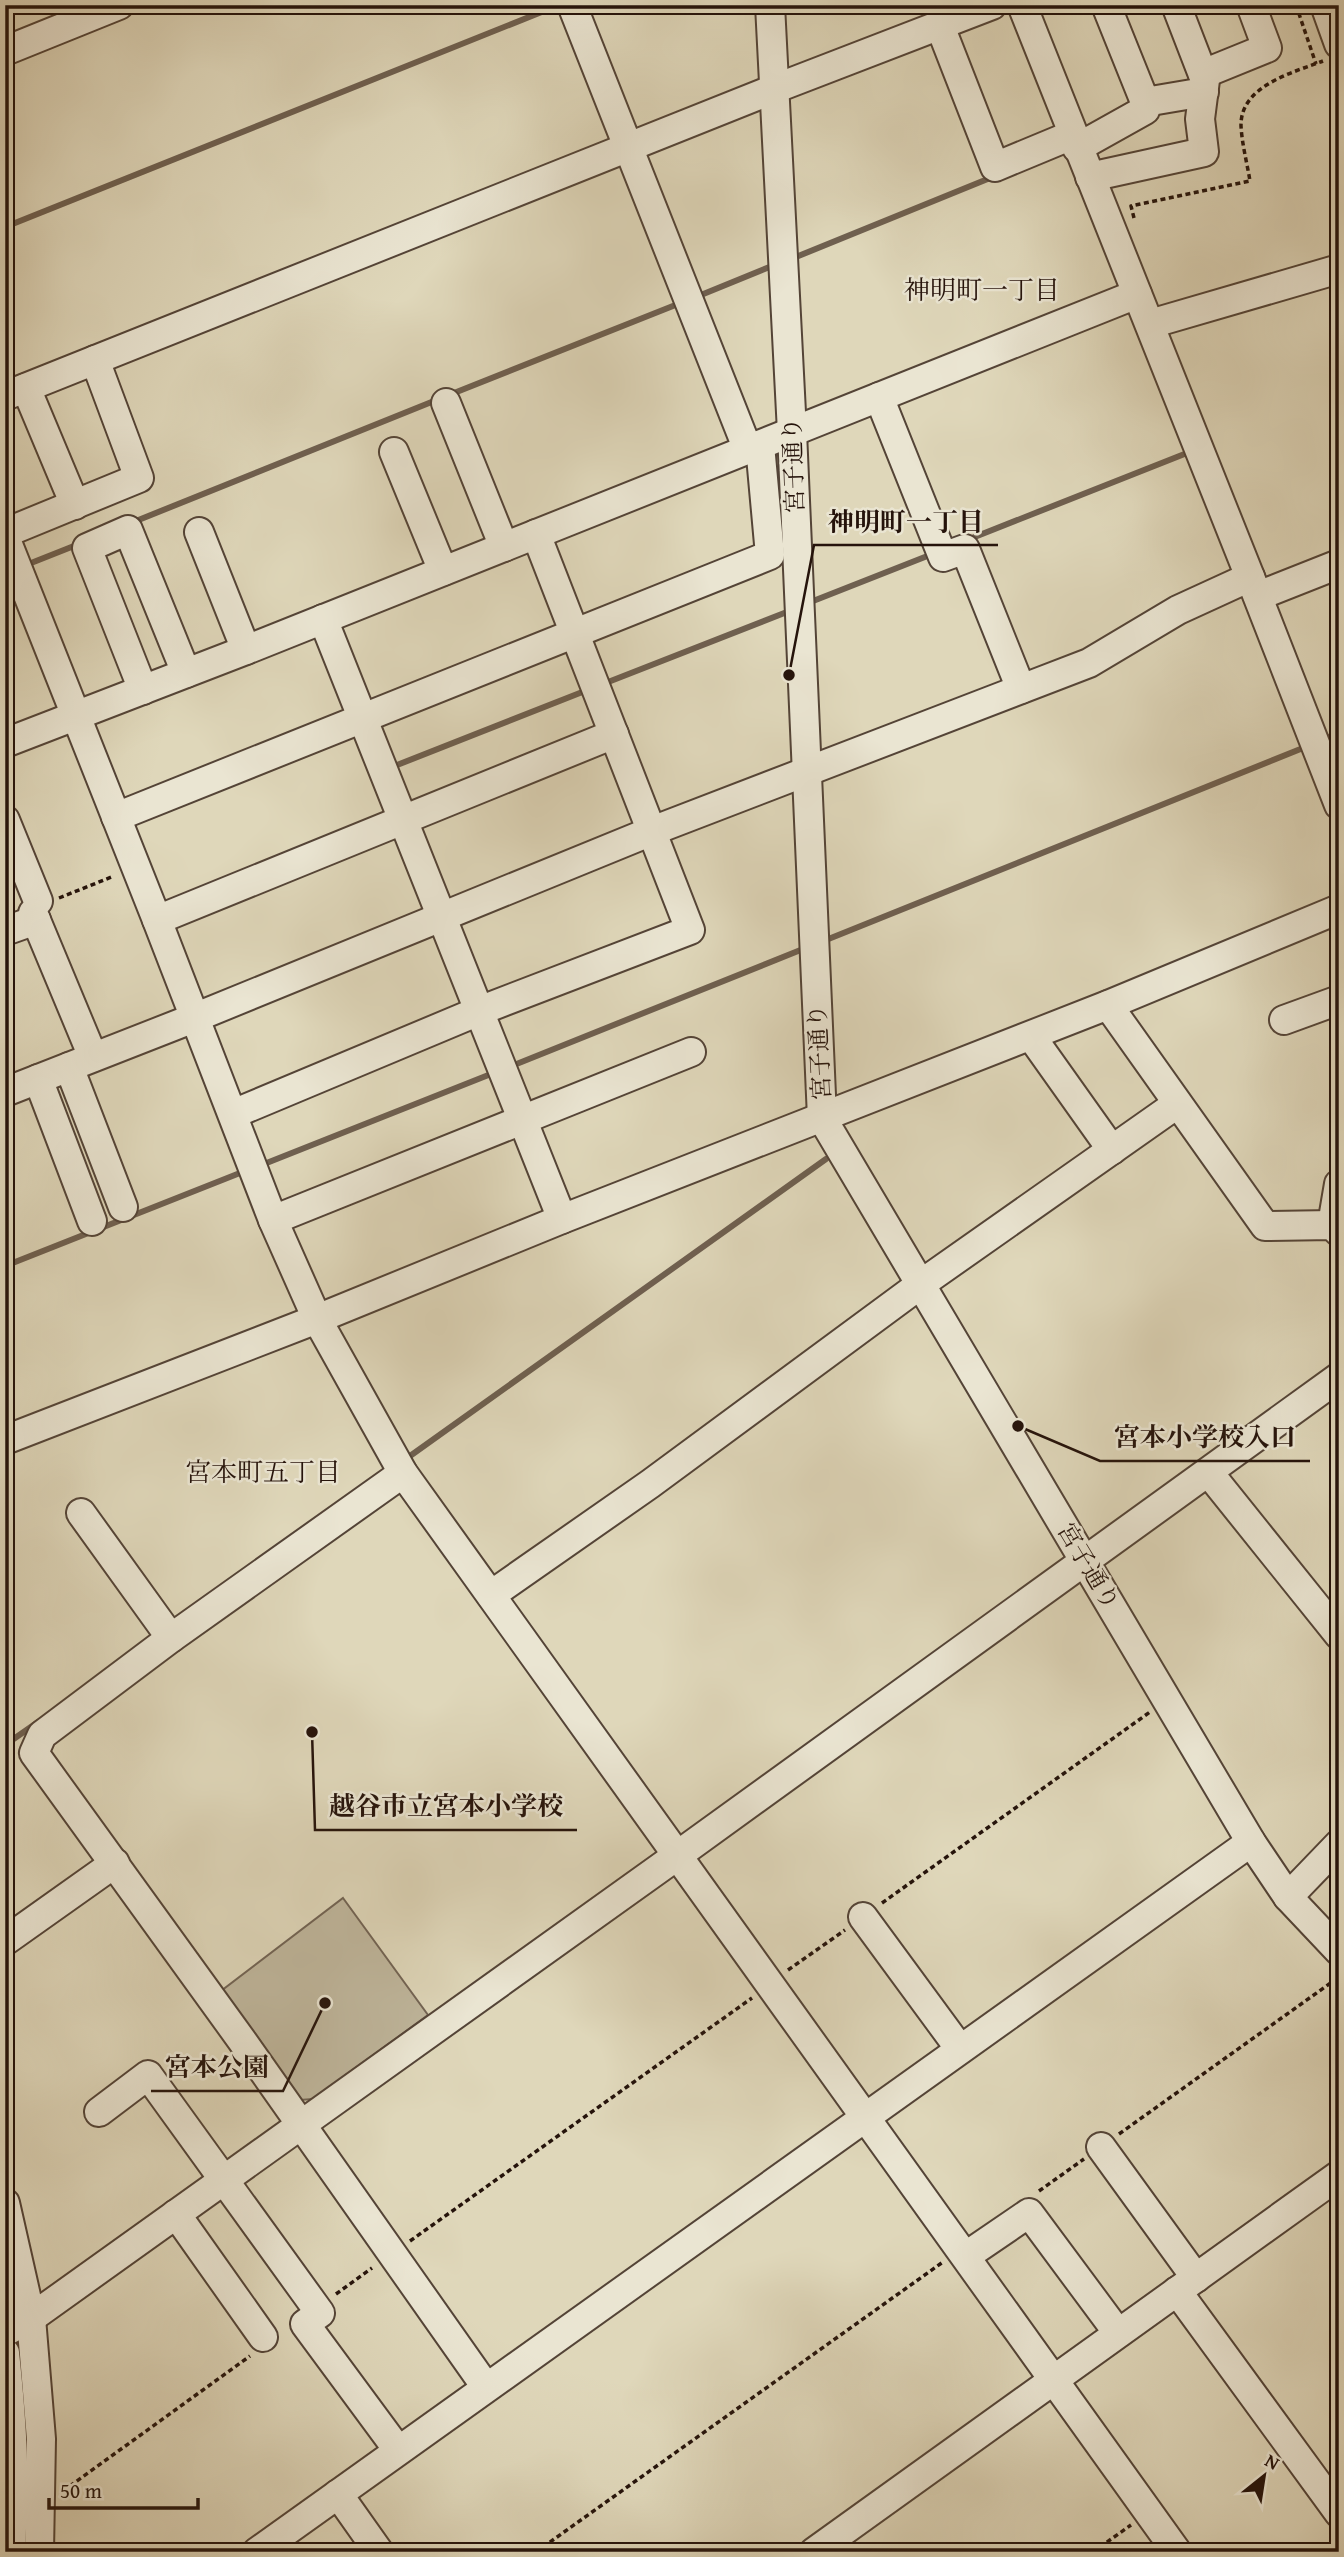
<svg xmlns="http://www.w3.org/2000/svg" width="1344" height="2557" font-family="'Gentium Book Plus','Noto Serif JP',serif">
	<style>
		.green { fill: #bfb69c; stroke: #726454; stroke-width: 2 }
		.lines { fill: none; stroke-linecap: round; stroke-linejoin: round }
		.stream { stroke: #6f6050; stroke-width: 6 }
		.minor-casing { stroke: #544437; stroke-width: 32 }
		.path { stroke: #25130b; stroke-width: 3.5; stroke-dasharray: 5 3.5; stroke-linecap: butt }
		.minor { stroke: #eae5d2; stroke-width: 28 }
		.labels { text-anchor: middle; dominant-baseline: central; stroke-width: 5; stroke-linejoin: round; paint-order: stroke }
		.street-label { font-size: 24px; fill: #25130b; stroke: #eae5d2 }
		.neighbourhood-label { font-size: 26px; fill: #25130b; stroke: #eae5d2 }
		.leader { fill: none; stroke: #25130b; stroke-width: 2.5 }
		.callout-dot { fill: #25130b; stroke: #eae5d2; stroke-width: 2.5 }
		.callout-label { font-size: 26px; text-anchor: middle; font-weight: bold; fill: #25130b; stroke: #eae5d2; stroke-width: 5; stroke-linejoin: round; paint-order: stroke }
	</style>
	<rect width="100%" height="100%" fill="#dfd7ba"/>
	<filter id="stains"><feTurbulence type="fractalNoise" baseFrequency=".00286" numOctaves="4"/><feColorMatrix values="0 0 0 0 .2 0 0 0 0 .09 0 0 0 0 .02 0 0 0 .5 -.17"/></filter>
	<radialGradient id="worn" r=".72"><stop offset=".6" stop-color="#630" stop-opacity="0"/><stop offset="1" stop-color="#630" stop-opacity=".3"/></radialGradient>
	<polygon class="green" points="343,1898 428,2015 313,2099 300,2100 221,1991"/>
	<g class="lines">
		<g class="stream">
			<polyline points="5,227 559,5"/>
			<polyline points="791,259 995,176"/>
			<polyline points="696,297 777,264"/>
			<polyline points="449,395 683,302"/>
			<polyline points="131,523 439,399"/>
			<polyline points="967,540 1187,453"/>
			<polyline points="26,565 79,544"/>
			<polyline points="808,603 935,553"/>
			<polyline points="603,684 792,610"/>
			<polyline points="1321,740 1339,733"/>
			<polyline points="392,767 590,689"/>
			<polyline points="821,942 1308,746"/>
			<polyline points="509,1067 808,947"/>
			<polyline points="259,1166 496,1072"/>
			<polyline points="5,1266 245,1171"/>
			<polyline points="403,1461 826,1159"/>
			<polyline points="5,1745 38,1722"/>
			<polyline points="5,2269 13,2313"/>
			<polyline points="17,2341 22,2377"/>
		</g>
		<g class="minor-casing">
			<g id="minor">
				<polyline points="572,5 748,450"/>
				<polyline points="770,5 792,432 822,1118 1251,1842 1288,1897 1339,1951"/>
				<polyline points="1022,5 1250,577 1339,805"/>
				<polyline points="1106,5 1145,102 1204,92"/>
				<polyline points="1325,5 1339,44"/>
				<polyline points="940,26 995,167 1072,135"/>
				<polyline points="5,51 119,5"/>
				<polyline points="1203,74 1267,48 1251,5"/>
				<polyline points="1077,148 1145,110 1145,102"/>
				<polyline points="1090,177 1204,152 1200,119 1205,80 1176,5"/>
				<polyline points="1150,324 1339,269"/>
				<polyline points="26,388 75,505"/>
				<polyline points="5,396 774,89 992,5"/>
				<polyline points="879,397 943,557 965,549 1021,689"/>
				<polyline points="446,403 504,547"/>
				<polyline points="394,452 443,571"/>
				<polyline points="199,532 246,650"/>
				<polyline points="5,533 139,478 95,360"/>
				<polyline points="5,537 157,920 273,1220 317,1319 403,1473 1177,2552"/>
				<polyline points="1258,596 1339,564"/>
				<polyline points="323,619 562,1219"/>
				<polyline points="143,690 87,548 128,530 186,673"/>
				<polyline points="5,743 246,650 1137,294"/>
				<polyline points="116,817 770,555 760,445"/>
				<polyline points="5,820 38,901"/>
				<polyline points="33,913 93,1057"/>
				<polyline points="157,920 614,734"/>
				<polyline points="5,931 36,920"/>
				<polyline points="1108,1005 1265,1226 1332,1225 1339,1232"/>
				<polyline points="1284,1020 1339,1000"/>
				<polyline points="1031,1036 1112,1150"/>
				<polyline points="69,1067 123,1207"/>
				<polyline points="38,1079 92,1221"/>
				<polyline points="5,1092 194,1018 652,831 1089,663 1178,610 1250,577"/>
				<polyline points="233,1114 479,1011 690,930 536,534"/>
				<polyline points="273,1220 691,1052"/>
				<polyline points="1332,1225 1339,1184"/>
				<polyline points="5,1440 317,1319 562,1219 1108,1005 1339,909"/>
				<polyline points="403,1473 171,1638 42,1735 34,1753 243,2042 486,2387"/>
				<polyline points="1209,1473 1339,1635"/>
				<polyline points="81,1513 171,1638"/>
				<polyline points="491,1595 650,1484 921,1284 1177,1104"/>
				<polyline points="1288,1897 1339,1844"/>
				<polyline points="863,1917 960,2049"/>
				<polyline points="5,1941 115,1863"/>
				<polyline points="99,2112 148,2075 320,2313 305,2324 398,2450"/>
				<polyline points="1101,2147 1196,2278"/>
				<polyline points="5,2203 31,2318 41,2439 39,2552"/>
				<polyline points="176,2214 263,2337"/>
				<polyline points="966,2256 1029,2213 1118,2333"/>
				<polyline points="1177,2291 1339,2513"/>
				<polyline points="5,2332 31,2318 678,1855 1339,1377"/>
				<path d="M5,2353C12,2419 17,2486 10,2552"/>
				<polyline points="338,2494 379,2552"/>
				<polyline points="257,2552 1251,1842"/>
				<polyline points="814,2552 1339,2175"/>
			</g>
		</g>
		<g class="path">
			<polyline points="1296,5 1316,64"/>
			<path d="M1134,218L1131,206L1250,181C1247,163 1242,144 1241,126C1240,85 1295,72 1323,61"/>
			<polyline points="59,898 114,876"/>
			<polyline points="882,1903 1150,1712"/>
			<polyline points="788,1970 845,1930"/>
			<polyline points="1119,2134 1339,1977"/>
			<polyline points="1039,2191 1084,2159"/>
			<polyline points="410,2241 752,1998"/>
			<polyline points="336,2294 372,2268"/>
			<polyline points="63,2491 250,2356"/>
			<polyline points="536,2552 943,2262"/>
			<polyline points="1093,2552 1131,2525"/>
		</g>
		<use href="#minor" class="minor"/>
	</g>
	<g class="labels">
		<g class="street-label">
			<text transform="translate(793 465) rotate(-92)">宮子通り</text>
			<text transform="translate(819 1052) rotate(-93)">宮子通り</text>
			<text transform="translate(1089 1566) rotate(59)">宮子通り</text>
		</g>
		<g class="neighbourhood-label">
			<text x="982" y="289">神明町一丁目</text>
			<text x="263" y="1471">宮本町五丁目</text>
		</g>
	</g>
	<path class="leader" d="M789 675L814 545H998M1018 1426L1100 1461H1310M312 1732L315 1830H577M325 2003L283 2091H151"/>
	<g class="callout-dot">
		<circle cx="789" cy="675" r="7"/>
		<circle cx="1018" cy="1426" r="7"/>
		<circle cx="312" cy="1732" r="7"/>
		<circle cx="325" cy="2003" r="7"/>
	</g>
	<g class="callout-label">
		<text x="906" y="531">神明町一丁目</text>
		<text x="1205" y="1446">宮本小学校入口</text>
		<text x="446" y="1815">越谷市立宮本小学校</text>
		<text x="217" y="2076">宮本公園</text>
	</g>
	<rect width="1344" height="2557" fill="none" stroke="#dfd7ba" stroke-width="28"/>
	<rect x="7" y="7" width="1330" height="2543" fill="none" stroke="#25130b" stroke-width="3.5"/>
	<rect x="14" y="14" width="1316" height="2529" fill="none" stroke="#25130b" stroke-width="2"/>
	<g transform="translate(1264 2476) rotate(30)" stroke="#eae5d2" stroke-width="5" paint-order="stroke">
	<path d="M0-5L12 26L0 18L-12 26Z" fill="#25130b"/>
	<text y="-10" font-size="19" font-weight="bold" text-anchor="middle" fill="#25130b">N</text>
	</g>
	<path d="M49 2498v10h149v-10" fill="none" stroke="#25130b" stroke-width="3.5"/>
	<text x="60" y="2498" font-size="21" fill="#25130b" stroke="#eae5d2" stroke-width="5" paint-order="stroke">50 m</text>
	<rect width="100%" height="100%" filter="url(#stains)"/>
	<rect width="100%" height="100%" fill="url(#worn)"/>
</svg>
